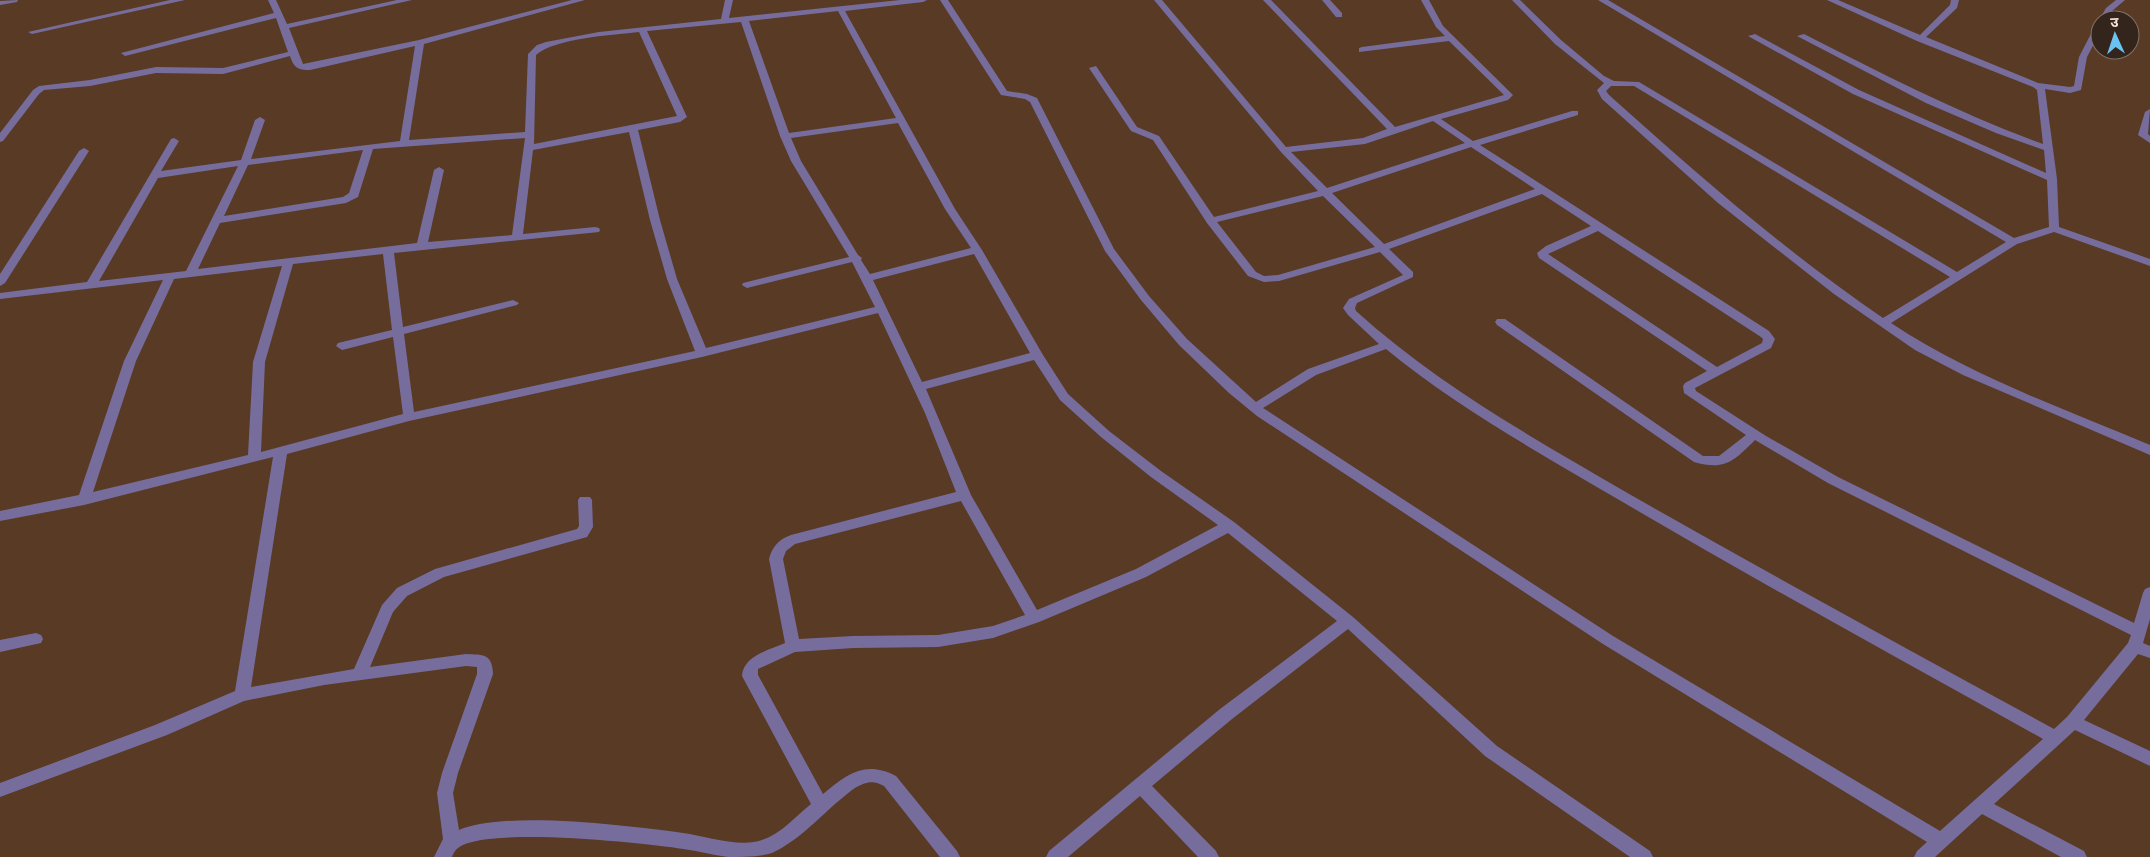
<svg xmlns="http://www.w3.org/2000/svg" width="2150" height="857" font-family="Roboto,'Noto Sans Devanagari',sans-serif">
	<style>
		.lines { fill: none; stroke-linecap: round; stroke-linejoin: round }
		.street { fill: #776d9d; fill-rule: evenodd }
	</style>
	<rect width="100%" height="100%" fill="#593a25"/>
	<g class="lines">
		<g class="street">
			<polygon points="18,0 17,2 0,5 0,1"/>
			<polygon points="170,0 185,0 32,34 28,32"/>
			<path d="M268,0H276L287,24L397,0H412L289,28L303,64L419,40L572,0H585L424,44L409,140L525,132L528,54L537,45L546,42L599,32L721,19L725,0H733L729,18L900,0H927L923,2L845,11L955,209L982,250L1043,355L1068,394L1109,431L1161,471L1234,522L1353,617L1497,746L1650,851L1653,857H1630L1485,756L1348,629L1232,719L1152,786L1216,851L1219,857H1198L1140,796L1068,857H1046L1049,851L1220,709L1337,621L1228,533L1146,577L1039,622L993,638L938,647L853,648L795,652L758,669V675L823,794C847,774 865,760 896,776L957,851L960,857H940L884,786C877,782 871,781 863,784C852,788 844,797 835,804C816,821 796,842 772,853C759,857 742,857 728,857C713,855 698,851 683,849C645,843 484,826 458,848C455,850 453,854 452,857H434L443,839L437,793L442,773L477,674V667L466,666L324,685L244,701L167,735L0,797V783L155,725L235,691L273,457L84,505L0,521V511L79,495L124,361L163,280L0,299V293L87,282L171,139L174,138L179,141L161,171L241,160L255,120L260,117L265,120L251,159L400,141L415,46L310,70C298,70 294,68 290,56L223,74L156,73L90,86L44,90L39,94L3,141L0,142V133L33,90L39,86L90,80L156,67L223,68L288,52L276,18L125,56L121,53L274,13ZM838,11L896,118L789,133L749,21ZM741,22L780,136L791,161L849,257L743,283L742,285L747,288L852,262L875,307L706,348L677,279L660,220L638,130L680,122L687,117L647,31ZM639,32L677,116L534,144L536,55C555,38 614,35 639,32ZM898,123L945,209L971,248L870,274L861,260L862,258L858,255L801,161L791,138ZM629,132L650,220L667,279L695,351L414,412L404,334L517,305L519,303L513,300L403,327L394,253L599,232L600,230L599,228L595,227L523,234L533,150ZM525,138L512,235L428,242L444,170L439,167L434,170L417,243L198,269L220,223L346,203L358,197L373,149ZM363,150L349,193L343,197L224,216L248,165ZM238,166L186,271L99,281L158,178ZM383,254L392,330L338,343L336,346L342,350L393,337L403,414L261,452L265,362L293,264ZM974,254L1030,353L922,382L873,280ZM282,266L253,362L248,455L93,492L136,361L174,279ZM878,313L925,413L956,492L791,535C779,539 772,547 769,559L785,643C769,650 743,656 742,676L811,804C796,816 781,834 762,840C740,848 705,836 683,833C631,826 505,810 459,830L453,793L458,773L493,674C492,653 483,655 466,654L370,667L393,612L407,596L444,577L587,537L593,527L592,500L590,497H580L578,500L579,526L577,529L435,569L397,588L382,605L354,669L251,687L287,454L409,421L702,357ZM1034,360L1060,400L1101,437L1151,477L1218,525L1136,569L1037,610L971,495L926,389ZM961,501L1025,615L993,626L938,635L853,636L799,639L783,559L786,551L795,544Z"/>
			<path d="M940,0H948L1007,91L1027,94L1037,98L1114,249L1149,296L1187,339L1256,402L1308,369L1379,344L1348,315L1343,308L1349,299L1403,275L1380,252L1279,281L1264,282L1248,276L1207,223L1153,140L1131,131L1089,68L1096,66L1137,127L1159,136L1214,217L1318,191L1281,152L1154,0H1162L1286,147L1363,138L1387,129L1263,0H1271L1395,127L1504,95L1449,41L1359,52V48L1362,47L1445,36L1436,27L1421,0H1429L1443,26L1513,95L1508,100L1441,119L1473,141L1572,111H1578V115L1480,145L1769,331L1775,339L1771,348L1695,388L1696,391L1766,436L1838,477L2134,623L2143,593L2145,589L2150,587V619L2143,643L2150,646V658L2138,654L2084,720L2150,751V766L2075,730L1994,804L2084,851L2087,857H2061L1982,814L1935,857H1914L1917,851L1927,842L1603,644L1257,416L1229,393L1179,345L1141,300L1105,251L1030,102L1025,99L1001,95ZM1433,121L1465,143L1327,188L1291,152L1365,144ZM1471,147L1535,189L1384,244L1332,193ZM1542,194L1591,226L1546,246L1537,253L1539,258L1707,371L1685,383L1683,386L1684,393L1746,435L1719,456H1703L1505,319H1497L1495,322L1497,325L1694,462C1725,471 1734,461 1755,440L1828,483L2131,635L2128,643L2067,717L2054,729C1913,652 1771,575 1631,495C1535,439 1439,386 1356,311L1355,308L1357,303L1413,277V272L1389,249ZM1323,196L1375,247L1278,275L1264,276L1256,272L1217,222ZM1598,231L1761,337L1763,339L1762,343L1717,367L1548,254ZM1386,349C1458,408 1541,454 1621,501C1760,583 1902,660 2043,739L1940,831L1613,636L1263,408L1316,375Z"/>
			<polygon points="1322,0 1330,0 1342,13 1342,17 1336,17"/>
			<path d="M1512,0H1520L1561,40L1604,76L1614,81L1639,82L1957,272L2006,242L1598,0H1608L2014,238L2049,227L2047,180L1853,94L1748,36L1755,34L1859,90L2046,173L2044,150L1996,133L1926,103L1797,36L1804,34C1883,74 1960,114 2043,144L2037,90L2033,87L1917,41L1827,0H1838L1920,35L1950,5L1951,0H1959L1957,8L1926,37L2038,83L2070,87L2074,86L2079,57L2096,24L2100,22V32L2087,57L2081,90L2070,93L2045,89L2057,179L2059,227L2150,259V266L2054,232L2017,244L1891,323C1971,376 2062,408 2150,445V455L1963,375L1915,350L1834,294L1718,203L1602,99L1597,90L1604,83L1555,44ZM1611,86H1634L1950,277L1883,318C1785,251 1697,174 1609,95L1606,91Z"/>
			<polygon points="2116,0 2125,0 2112,11 2107,20 2100,22 2099,20 2106,8"/>
			<polygon points="2150,109 2148,134 2150,136 2150,143 2138,135 2145,112"/>
			<polygon points="84,148 89,151 5,283 0,286 0,274 79,151"/>
			<polygon points="36,633 41,635 43,639 41,643 0,652 0,640"/>
		</g>
	</g>
	<g transform="translate(2115 35) rotate(357)"><circle r="24" fill="#34251c" stroke="#827167"/>
	<path d="M0-4L9 19L0 12L-9 19Z" fill="#6bc3f2"/>
	<text y="-8" font-size="14" font-weight="bold" text-anchor="middle" fill="#f8e4d8">उ</text>
	</g>
</svg>
